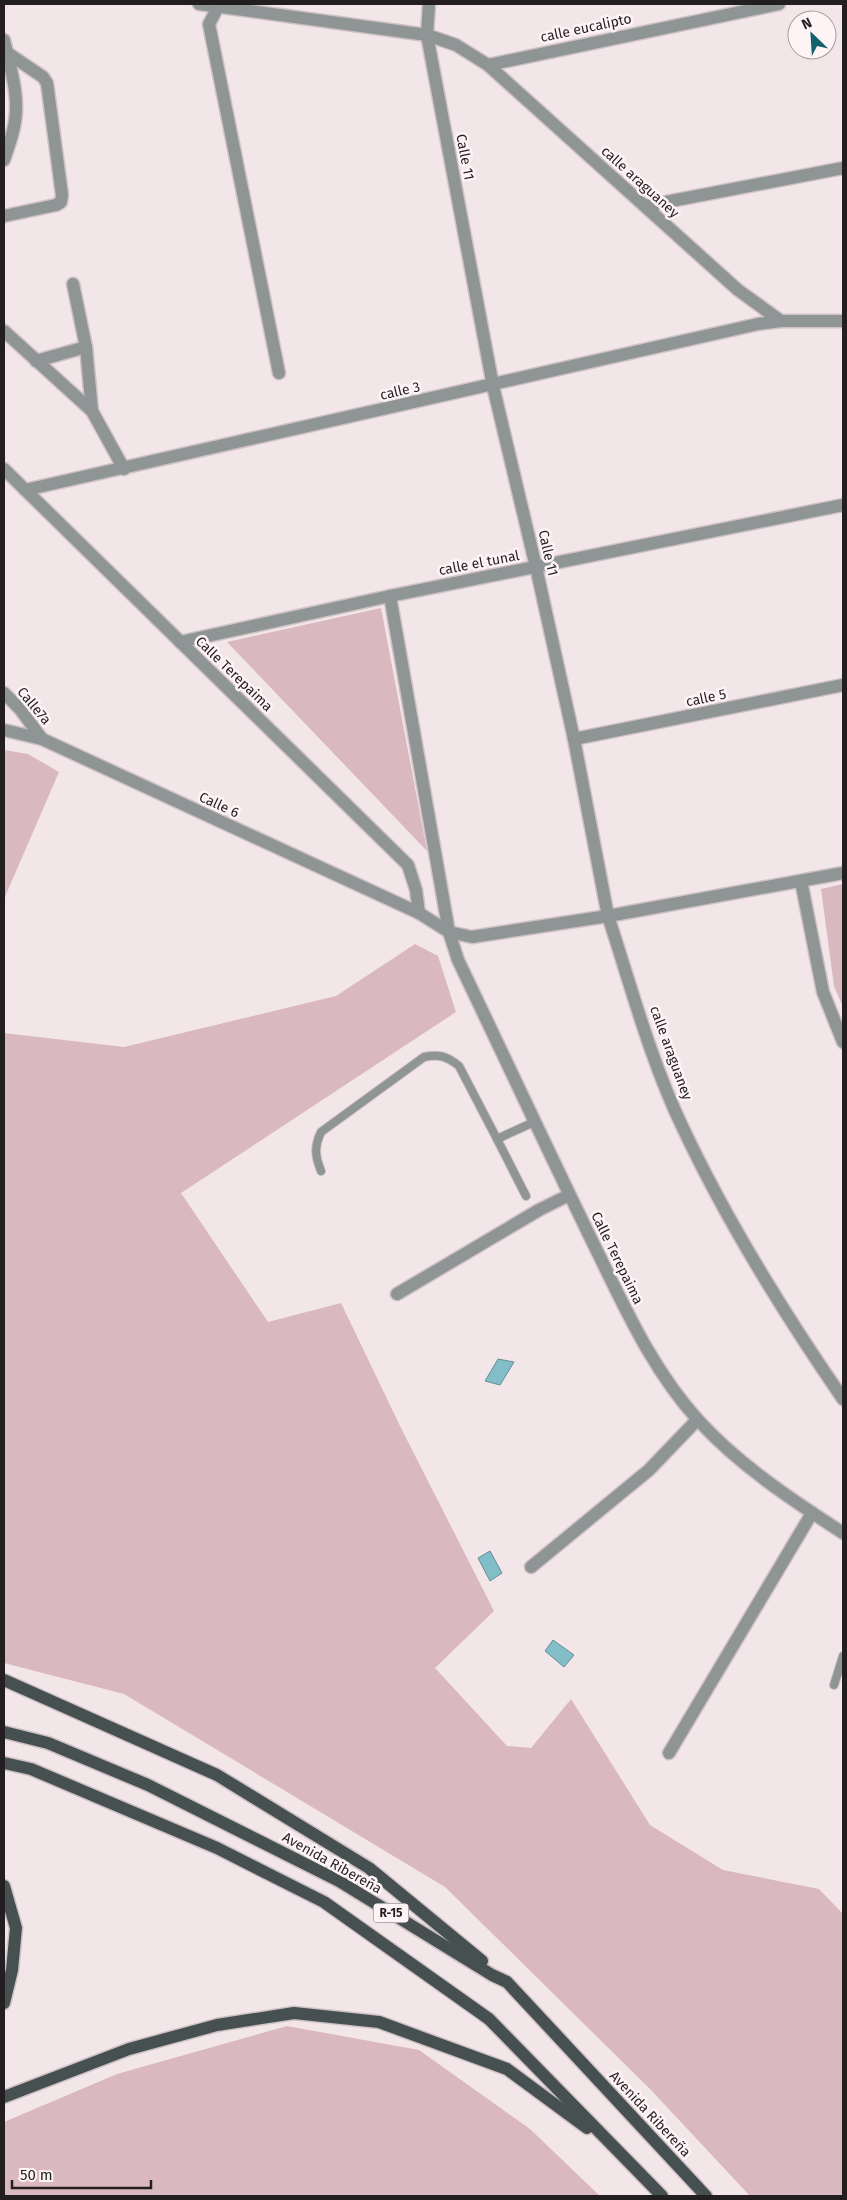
<svg xmlns="http://www.w3.org/2000/svg" width="847" height="2200" font-family="'Fira Sans',sans-serif">
	<style>
		.green { fill: #dab8c0 }
		.water { fill: #82bec8; stroke: #668e96 }
		.lines { fill: none; stroke-linecap: round; stroke-linejoin: round }
		.lane-casing { stroke: #cec2c5; stroke-width: 10 }
		.street-casing { stroke: #cec2c5; stroke-width: 15 }
		.primary-casing { stroke: #cec2c5; stroke-width: 15 }
		.lane { stroke: #8f9595; stroke-width: 8 }
		.street { stroke: #8f9595; stroke-width: 12 }
		.primary { stroke: #475051; stroke-width: 12 }
		.labels { text-anchor: middle; dominant-baseline: central; stroke-width: 5; stroke-linejoin: round; paint-order: stroke }
		.shield { fill: #fef4f6; stroke: #655f60; stroke-width: 1 }
		.shield-label { font-size: 12px; font-weight: bold; fill: #231f20 }
		.street-label { font-size: 14px; fill: #231f20; stroke: #fef4f6 }
	</style>
	<rect width="100%" height="100%" fill="#f3e6e9"/>
	<g class="green">
		<polygon points="381,608 427,851 227,642"/>
		<polygon points="4,750 28,754 59,772 4,899"/>
		<polygon points="843,884 843,1007 834,986 821,889"/>
		<polygon points="415,944 438,956 456,1012 181,1193 268,1322 341,1303 401,1428 494,1611 435,1668 507,1746 531,1748 571,1699 650,1825 723,1870 819,1889 843,1914 843,2196 750,2196 651,2090 445,1887 124,1694 4,1663 4,1033 124,1047 336,996"/>
		<polygon points="287,2026 419,2050 530,2129 600,2196 4,2196 4,2122 117,2074"/>
	</g>
	<g class="water">
		<polygon points="498,1359 514,1362 500,1385 485,1381"/>
		<polygon points="490,1551 502,1573 490,1581 478,1558"/>
		<polygon points="553,1640 574,1655 564,1667 545,1651"/>
	</g>
	<g class="lines">
		<g class="lane-casing">
			<g id="lane">
				<polyline points="497,1139 526,1196"/>
				<path d="M321,1171C315,1156 314,1147 321,1132L424,1057C439,1054 447,1056 459,1066L497,1139L534,1122"/>
				<polyline points="834,1685 843,1656"/>
			</g>
		</g>
		<g class="street-casing">
			<g id="street">
				<polyline points="199,4 427,35 456,45 488,65 738,290 781,321 843,321"/>
				<polyline points="218,4 218,7 209,24 279,373"/>
				<path d="M4,40C9,62 17,88 16,110C16,127 9,145 4,160"/>
				<polyline points="488,65 779,4"/>
				<polyline points="645,206 843,168"/>
				<polyline points="4,216 56,205 61,202 62,195 47,83 43,77 6,52"/>
				<polyline points="73,284 86,347 92,411"/>
				<polyline points="4,331 92,411 124,469"/>
				<polyline points="36,361 86,347"/>
				<polyline points="4,469 408,865 416,890 419,913"/>
				<polyline points="25,490 758,324 781,321"/>
				<path d="M390,596L449,932L458,960C504,1056 549,1153 596,1249C625,1308 653,1371 698,1420C739,1465 792,1500 843,1533"/>
				<polyline points="180,642 390,596 843,505"/>
				<polyline points="4,693 20,709 42,739"/>
				<polyline points="4,730 42,739 419,913 449,932 472,937 608,916 574,739 536,567 493,386 427,35 429,4"/>
				<polyline points="574,739 843,685"/>
				<path d="M843,873L608,916C631,986 650,1059 682,1126C727,1222 783,1312 843,1399"/>
				<polyline points="801,881 823,992 843,1042"/>
				<polyline points="397,1294 539,1210 569,1195"/>
				<polyline points="531,1567 649,1470 697,1420"/>
				<polyline points="669,1753 812,1513"/>
			</g>
		</g>
		<g class="primary-casing">
			<g id="primary">
				<polyline points="4,1680 217,1775 369,1868 482,1961"/>
				<polyline points="4,1732 48,1743 148,1785 339,1881 492,1975 507,1982 706,2196"/>
				<polyline points="4,1763 31,1769 217,1848 324,1902 489,2019 662,2196"/>
				<polyline points="4,1886 16,1928 12,1970 4,2003"/>
				<polyline points="4,2097 129,2049 217,2025 294,2013 379,2022 507,2069 587,2128"/>
			</g>
		</g>
		<use href="#lane" class="lane"/>
		<use href="#street" class="street"/>
		<use href="#primary" class="primary"/>
	</g>
	<g class="labels">
		<rect class="shield" x="373.5" y="1903.5" width="35" height="19" rx="4"/>
		<g class="shield-label">
			<text x="391" y="1913">R-15</text>
		</g>
		<g class="street-label">
			<text transform="translate(586 28) rotate(-12)">calle eucalipto</text>
			<text transform="translate(465 157) rotate(79)">Calle 11</text>
			<text transform="translate(640 182) rotate(42)">calle araguaney</text>
			<text transform="translate(400 391) rotate(-13)">calle 3</text>
			<text transform="translate(548 553) rotate(77)">Calle 11</text>
			<text transform="translate(479 563) rotate(-11)">calle el tunal</text>
			<text transform="translate(234 674) rotate(44)">Calle Terepaima</text>
			<text transform="translate(706 698) rotate(-12)">calle 5</text>
			<text transform="translate(34 706) rotate(50)">Calle7a</text>
			<text transform="translate(219 805) rotate(25)">Calle 6</text>
			<text transform="translate(671 1053) rotate(70)">calle araguaney</text>
			<text transform="translate(617 1258) rotate(64)">Calle Terepaima</text>
			<text transform="translate(332 1863) rotate(29)">Avenida Ribereña</text>
			<text transform="translate(650 2114) rotate(47)">Avenida Ribereña</text>
		</g>
	</g>
	<rect width="847" height="2200" fill="none" stroke="#231f20" stroke-width="10"/>
	<g transform="translate(812 35) rotate(335)"><circle r="24" fill="#fef4f6" stroke="#a69fa0"/>
	<path d="M0-4L9 19L0 12L-9 19Z" fill="#13616b"/>
	<text y="-8" font-size="14" font-weight="bold" text-anchor="middle" fill="#231f20">N</text>
	</g>
	<path d="M12 2180v8h139v-8" fill="none" stroke="#231f20" stroke-width="2.5"/>
	<text x="20" y="2180" font-size="15" fill="#231f20" stroke="#fef4f6" stroke-width="4" paint-order="stroke">50 m</text>
</svg>
